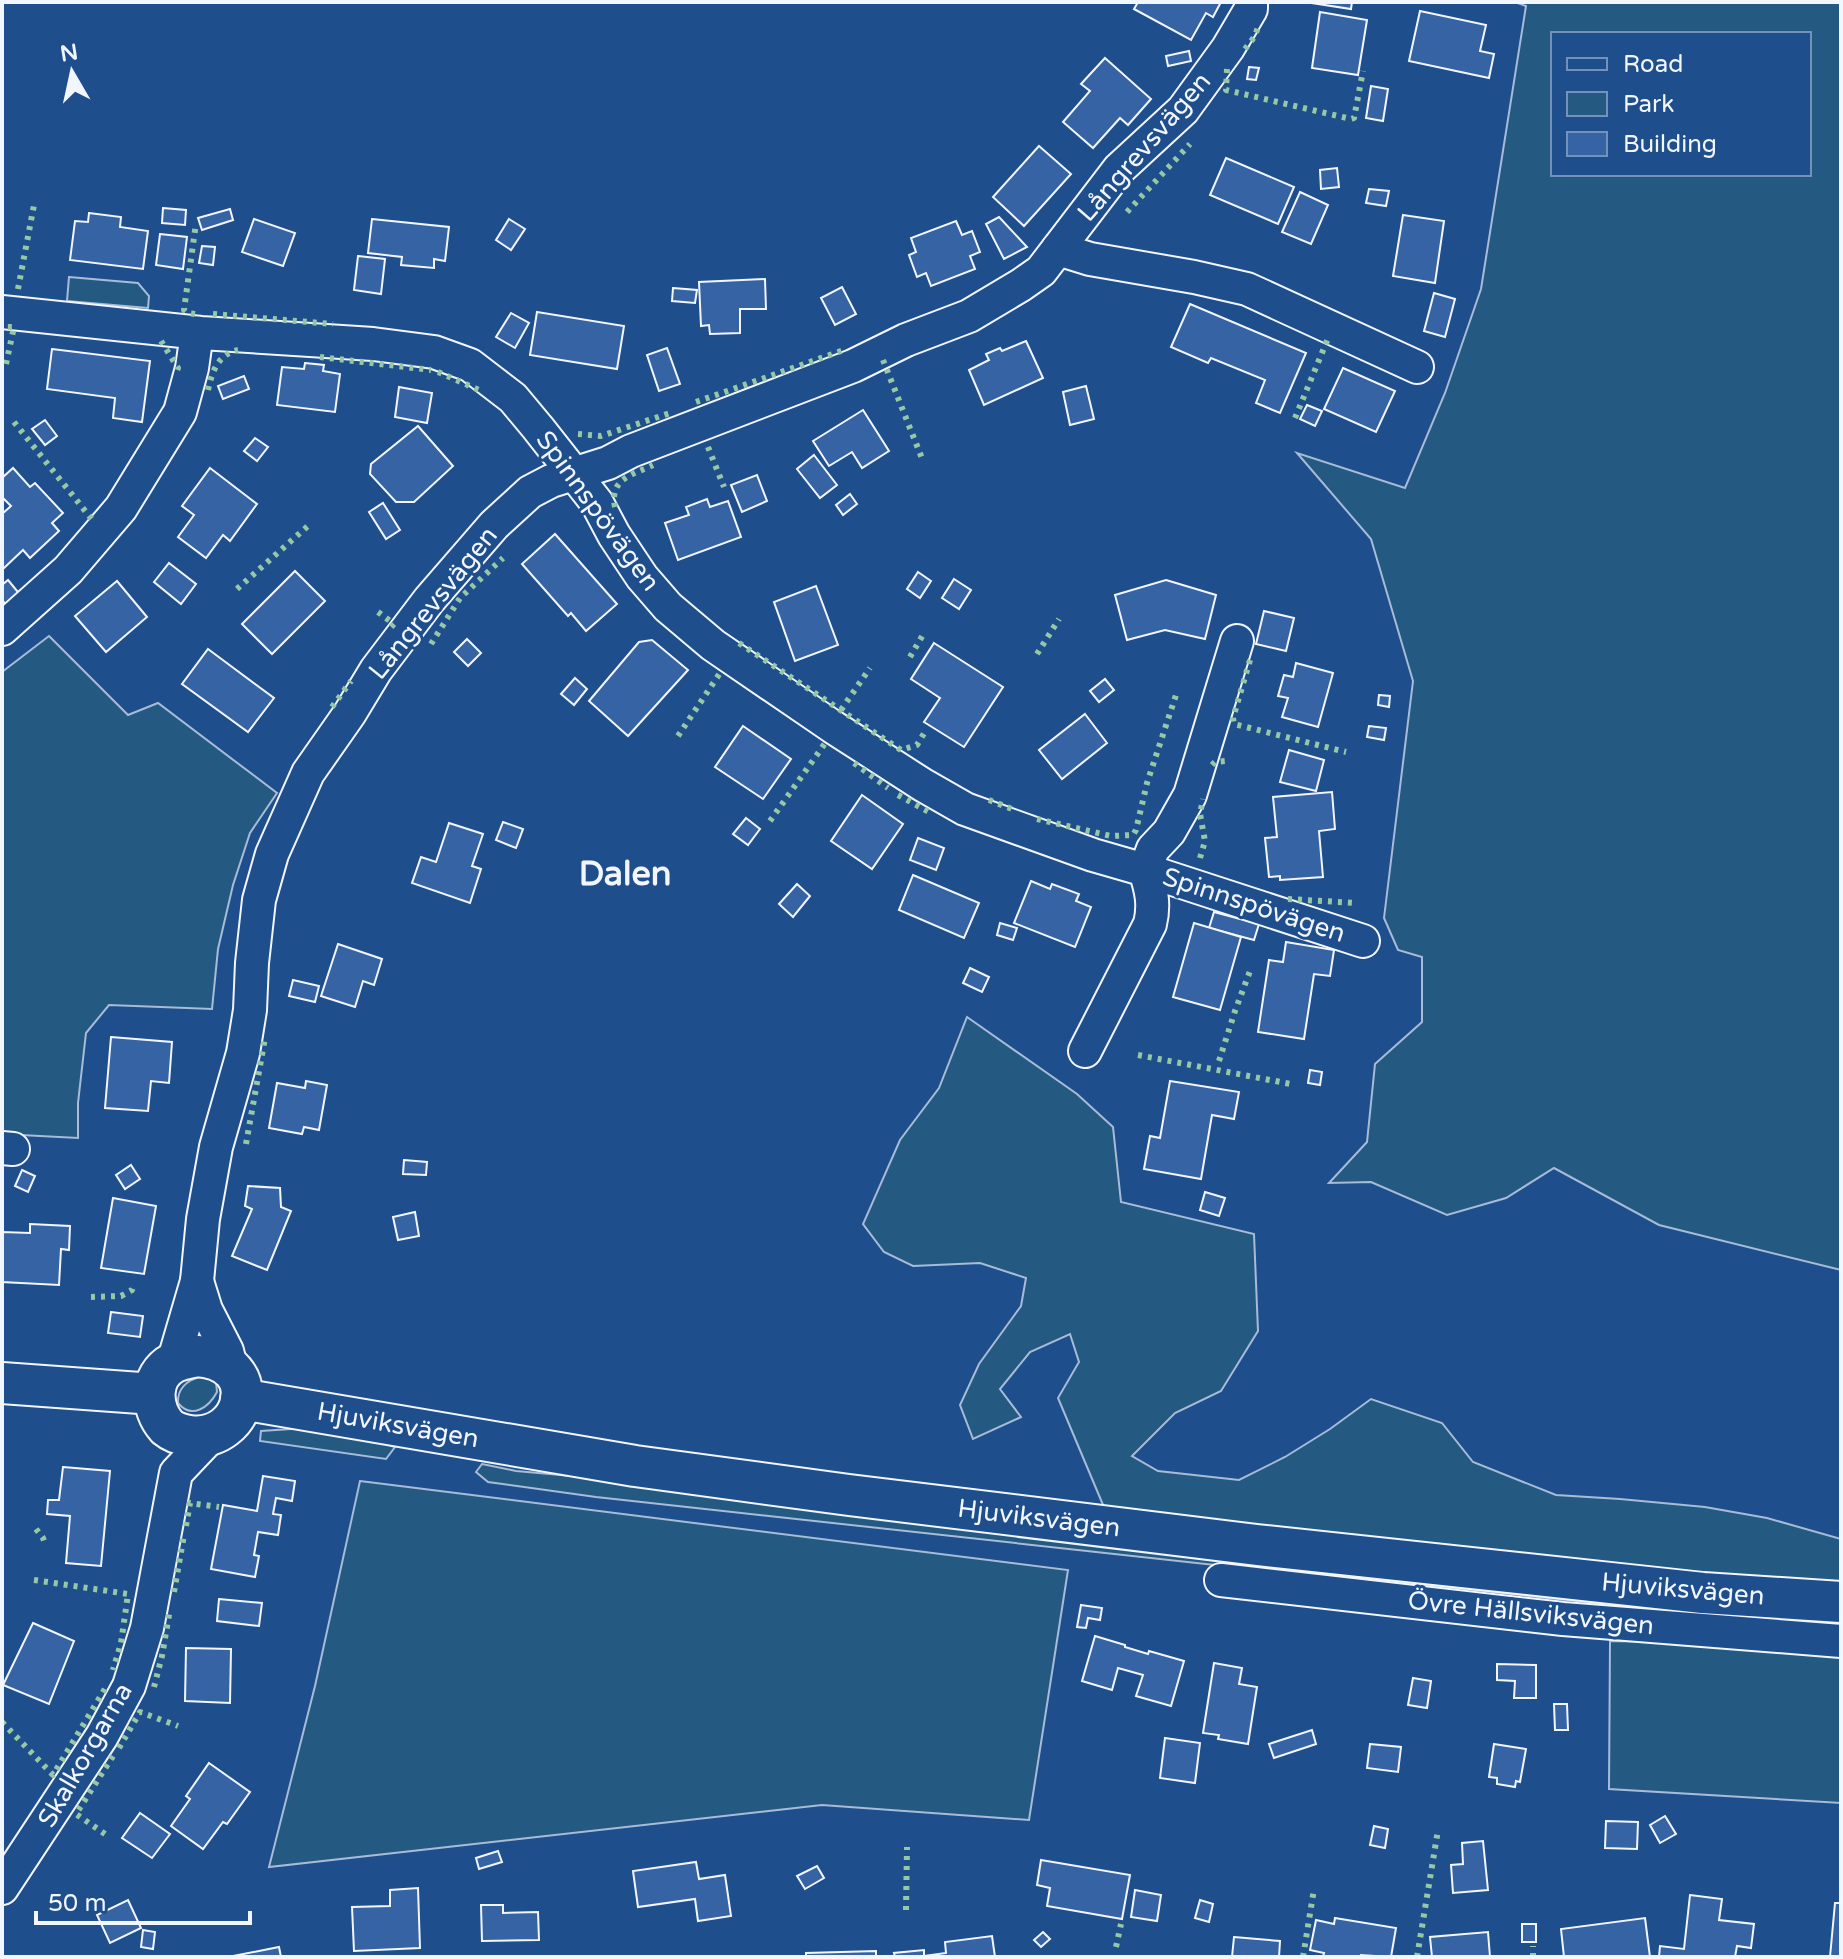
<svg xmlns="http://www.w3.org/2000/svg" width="1843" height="1959" font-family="'Varela Round',sans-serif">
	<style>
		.green { fill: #245a82; stroke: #a8bbd7; stroke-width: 2; fill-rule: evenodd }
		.building { fill: #3563a3; stroke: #f2f6ff; stroke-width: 2 }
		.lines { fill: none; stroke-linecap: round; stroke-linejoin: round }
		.minor-casing { stroke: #f2f6ff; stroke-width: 36 }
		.major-casing { stroke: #f2f6ff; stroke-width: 44 }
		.minor { stroke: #1f4e8c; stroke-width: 32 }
		.major { stroke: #1f4e8c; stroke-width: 40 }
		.hedge { stroke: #97c8a6; stroke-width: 6; stroke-dasharray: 4 6; stroke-linecap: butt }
		.labels { text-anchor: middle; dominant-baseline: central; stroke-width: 6; stroke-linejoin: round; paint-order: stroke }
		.street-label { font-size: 26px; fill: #f2f6ff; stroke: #1f4e8c }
		.district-label { font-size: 34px; font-weight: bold; fill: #f2f6ff; stroke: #1f4e8c }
	</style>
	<rect width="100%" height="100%" fill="#1f4e8c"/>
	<g class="green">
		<path d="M1515,2H1841V1270L1659,1225L1554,1168L1506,1198L1447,1215L1371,1182L1329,1183L1367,1142L1375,1064L1422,1022V957L1398,950L1384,918L1413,681L1371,539L1297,453L1405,488L1445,393L1481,289L1526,6ZM1553,34H1809V174H1553Z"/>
		<polygon points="69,277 138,283 149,296 148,308 67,301"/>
		<polygon points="49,636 128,715 158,703 277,793 250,833 233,885 218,949 212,1009 109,1005 86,1033 78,1103 78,1138 2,1134 2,672"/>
		<polygon points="967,1017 1077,1094 1113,1127 1121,1202 1254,1234 1258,1331 1221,1391 1175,1413 1132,1456 1158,1471 1239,1480 1285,1457 1330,1429 1371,1399 1442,1423 1473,1462 1556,1495 1620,1499 1705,1507 1767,1518 1841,1539 1841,1589 1106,1512 1058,1398 1079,1362 1070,1334 1030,1352 1000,1389 1021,1417 973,1439 960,1405 979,1364 1021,1306 1026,1278 980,1263 913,1266 884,1252 863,1224 900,1140 939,1088"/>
		<path d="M200,1377H206L216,1382L217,1392C209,1407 192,1420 178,1403C177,1389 187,1380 200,1377Z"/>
		<polygon points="307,1428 386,1444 395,1447 386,1459 260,1441 261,1431"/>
		<polygon points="482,1464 516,1471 583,1477 1360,1578 1662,1610 1841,1624 1841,1630 1752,1624 596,1497 488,1482 476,1472"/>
		<polygon points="360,1481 1068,1570 1029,1820 822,1805 269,1867 315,1686"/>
		<polygon points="1610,1641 1841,1644 1841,1803 1609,1789"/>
	</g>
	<g class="building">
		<polygon points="1138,2 1221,2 1213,17 1206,13 1191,40 1134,9"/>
		<polygon points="1305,2 1352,2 1351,9"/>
		<polygon points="1420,11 1486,25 1480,51 1494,54 1489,78 1409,61"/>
		<polygon points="1320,12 1367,20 1358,75 1312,68"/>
		<polygon points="1189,51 1191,61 1168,66 1166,56"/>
		<polygon points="1105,58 1151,99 1128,125 1120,118 1093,148 1063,122 1090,91 1081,84"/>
		<polygon points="1249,67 1259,68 1256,80 1247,79"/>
		<polygon points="1371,86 1388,89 1383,121 1366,118"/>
		<polygon points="1039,146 1071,174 1024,226 993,197"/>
		<polygon points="1226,158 1294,187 1278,224 1210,195"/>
		<polygon points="1337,168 1339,187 1321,189 1320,170"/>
		<polygon points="1369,189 1389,191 1386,206 1366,203"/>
		<polygon points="1300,192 1328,205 1311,244 1282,232"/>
		<polygon points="163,208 186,210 185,225 162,223"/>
		<polygon points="230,209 233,220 202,230 198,218"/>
		<polygon points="89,213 121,217 120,227 148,231 143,269 70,260 75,221 88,222"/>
		<polygon points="1403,215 1444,221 1435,283 1393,276"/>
		<polygon points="999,217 1027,247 1004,259 986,224"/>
		<polygon points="254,219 295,233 283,266 242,252"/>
		<polygon points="372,219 449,227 445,261 434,259 434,268 401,265 402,257 368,253"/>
		<polygon points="509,219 525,229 511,250 496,240"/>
		<polygon points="956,221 962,235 972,231 980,252 970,256 975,269 931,286 926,273 917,277 909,255 916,252 911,238"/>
		<polygon points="160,234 187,237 183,269 156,265"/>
		<polygon points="202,246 215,247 213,265 199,263"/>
		<polygon points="358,256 385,259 381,294 354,290"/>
		<polygon points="765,279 766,309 740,309 740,333 710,334 709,325 701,326 699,282"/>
		<polygon points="842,287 856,314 835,325 821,298"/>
		<polygon points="673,288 697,290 695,303 672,301"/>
		<polygon points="1434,293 1455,299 1445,337 1424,331"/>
		<polygon points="1190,304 1306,353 1280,413 1256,403 1265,380 1211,358 1208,363 1171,347"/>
		<polygon points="537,312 624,326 617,369 530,355"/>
		<polygon points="511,313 529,323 515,348 496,337"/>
		<polygon points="1026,341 1043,378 984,405 969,370 989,360 986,354 1000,348 1002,351"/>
		<polygon points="667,348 680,384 659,391 647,355"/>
		<polygon points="52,349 150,361 142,422 113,418 115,398 47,389"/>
		<polygon points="305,363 324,365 323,371 340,374 335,412 277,405 282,367 304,369"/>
		<polygon points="1343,368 1395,391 1376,432 1324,409"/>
		<polygon points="244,376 249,389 223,399 218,386"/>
		<polygon points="1086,386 1094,419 1070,425 1063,392"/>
		<polygon points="399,387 432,393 427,423 395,417"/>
		<polygon points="1307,405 1322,411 1315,426 1300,419"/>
		<polygon points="863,410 889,451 862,468 852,452 829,466 813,441"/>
		<polygon points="45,420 57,436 45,445 32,429"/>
		<polygon points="418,426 453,466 414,502 396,502 370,474 371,464"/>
		<polygon points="255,438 268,447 257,461 244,451"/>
		<polygon points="814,455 837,485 820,498 797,469"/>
		<polygon points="13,468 30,487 35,483 63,513 52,523 59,531 30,558 23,550 3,569 2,514 11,506 2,497 2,478"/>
		<polygon points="210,468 257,504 230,541 223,535 206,558 178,537 194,515 182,506"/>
		<polygon points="757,475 767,501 742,512 731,485"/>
		<polygon points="850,494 857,504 843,515 836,505"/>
		<polygon points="707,499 710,507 728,501 741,537 678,560 665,523 689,515 686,507"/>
		<polygon points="383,503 400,530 386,539 369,512"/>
		<polygon points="555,534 617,604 586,631 571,613 568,616 522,564"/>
		<polygon points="169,563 196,584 181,604 154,582"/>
		<polygon points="295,571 325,601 272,654 242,624"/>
		<polygon points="918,572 931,581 920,598 907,589"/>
		<polygon points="954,579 971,590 959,609 942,598"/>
		<polygon points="8,580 22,597 8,607 2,600 2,585"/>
		<polygon points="1166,580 1216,595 1205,639 1165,630 1127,640 1115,595"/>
		<polygon points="117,581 147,617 106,652 75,616"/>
		<polygon points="816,586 838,645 795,661 774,602"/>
		<polygon points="1264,611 1294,618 1286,651 1256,644"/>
		<polygon points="467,639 481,653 468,666 454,652"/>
		<polygon points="652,640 688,670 628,736 589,701 639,642"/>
		<polygon points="934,643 1003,687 964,747 924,722 940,698 911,679"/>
		<polygon points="208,649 274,698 248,732 182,684"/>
		<polygon points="1296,663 1333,673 1318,727 1282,717 1288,698 1278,696 1284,675 1293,677"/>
		<polygon points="575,678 587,689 574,705 561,694"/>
		<polygon points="1105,679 1114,690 1099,702 1090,691"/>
		<polygon points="1379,695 1390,696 1389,707 1378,705"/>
		<polygon points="1085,714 1107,743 1062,779 1039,750"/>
		<polygon points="743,726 791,759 763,799 715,767"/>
		<polygon points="1369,726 1386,728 1384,740 1367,737"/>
		<polygon points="1289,750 1324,760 1316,791 1280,782"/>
		<polygon points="1332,792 1335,829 1319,831 1323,877 1280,880 1280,876 1269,877 1265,838 1277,837 1273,797"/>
		<polygon points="862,795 903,824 872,869 831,841"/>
		<polygon points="746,818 760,829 748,845 733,834"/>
		<polygon points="503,822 523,829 516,848 496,840"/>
		<polygon points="449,823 483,834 472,866 481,869 470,903 412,883 421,857 436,862"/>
		<polygon points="918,838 944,848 936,870 910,860"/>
		<polygon points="913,875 979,903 964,938 899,910"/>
		<polygon points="1031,881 1050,889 1052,884 1079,894 1076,901 1091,907 1075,947 1014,923"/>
		<polygon points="797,884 810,896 793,917 779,904"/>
		<polygon points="1214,912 1259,924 1254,940 1209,928"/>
		<polygon points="1000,923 1017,928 1013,940 997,935"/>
		<polygon points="1194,923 1241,937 1220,1010 1173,997"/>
		<polygon points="1286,942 1334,950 1330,976 1314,974 1304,1039 1258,1032 1269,960 1283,962"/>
		<polygon points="338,944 382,959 374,985 363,981 355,1007 321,996"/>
		<polygon points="970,968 989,977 982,992 963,983"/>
		<polygon points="293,980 319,986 315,1002 289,996"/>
		<polygon points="111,1037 172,1042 169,1083 151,1081 148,1111 105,1108"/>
		<polygon points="1310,1070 1322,1072 1320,1085 1308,1083"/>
		<polygon points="306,1081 327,1085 319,1130 304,1127 302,1134 269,1128 277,1083 305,1088"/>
		<polygon points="1170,1081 1239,1092 1234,1119 1212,1115 1201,1179 1144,1169 1150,1136 1160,1138"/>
		<polygon points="404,1160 427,1162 426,1175 403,1174"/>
		<polygon points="131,1165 140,1179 125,1189 116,1175"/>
		<polygon points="22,1170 35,1176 28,1192 15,1186"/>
		<polygon points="248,1186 280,1188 281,1207 291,1211 267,1270 232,1256 252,1209 245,1206"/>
		<polygon points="1205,1192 1225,1198 1219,1216 1200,1210"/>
		<polygon points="113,1198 156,1206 144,1274 101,1268"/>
		<polygon points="415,1212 419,1236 398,1240 393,1217"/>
		<polygon points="30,1224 70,1226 69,1250 61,1249 59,1285 2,1282 2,1232 30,1233"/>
		<polygon points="111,1312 143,1316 140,1337 108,1333"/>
		<polygon points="63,1467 110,1471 101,1566 66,1563 70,1516 47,1514 48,1500 59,1500"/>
		<polygon points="263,1476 295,1481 292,1501 276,1498 273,1514 281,1515 278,1535 258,1532 254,1555 259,1556 255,1577 211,1569 223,1505 257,1511"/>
		<polygon points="219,1599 262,1603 259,1626 217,1621"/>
		<polygon points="1081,1605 1102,1608 1100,1620 1088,1618 1086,1628 1077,1627"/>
		<polygon points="33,1623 74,1641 49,1704 3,1685"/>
		<polygon points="1095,1636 1125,1645 1125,1647 1148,1654 1149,1651 1184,1661 1171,1706 1136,1696 1143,1675 1118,1668 1112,1690 1082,1681"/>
		<polygon points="186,1648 231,1649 230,1703 185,1701"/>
		<polygon points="1214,1663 1242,1668 1239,1684 1257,1687 1248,1744 1218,1739 1219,1735 1203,1733"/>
		<polygon points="1497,1664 1536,1665 1536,1698 1514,1698 1515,1681 1497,1680"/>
		<polygon points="1413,1678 1431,1681 1427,1708 1408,1705"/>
		<polygon points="1554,1704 1567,1704 1568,1730 1555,1730"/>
		<polygon points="1312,1730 1316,1744 1274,1758 1269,1744"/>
		<polygon points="1165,1738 1200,1743 1195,1783 1160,1778"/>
		<polygon points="1370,1744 1401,1747 1398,1772 1367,1768"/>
		<polygon points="1494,1744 1526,1749 1520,1782 1516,1781 1515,1787 1497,1784 1497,1778 1489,1777"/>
		<polygon points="209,1763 250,1792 227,1824 223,1822 203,1849 171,1826 190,1799 186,1796"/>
		<polygon points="140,1813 170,1834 152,1858 122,1838"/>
		<polygon points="1665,1816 1676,1834 1660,1843 1650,1825"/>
		<polygon points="1606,1821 1638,1822 1637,1849 1605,1848"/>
		<polygon points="1374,1826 1388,1829 1385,1848 1370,1845"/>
		<polygon points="1483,1841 1488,1890 1453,1893 1451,1865 1463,1864 1462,1843"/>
		<polygon points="498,1851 502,1862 479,1869 476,1858"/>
		<polygon points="1041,1860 1130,1875 1122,1919 1047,1906 1050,1888 1037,1885"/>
		<polygon points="696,1862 699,1879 725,1875 731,1916 698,1921 695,1899 638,1907 633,1871"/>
		<polygon points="817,1866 824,1878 805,1889 797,1876"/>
		<polygon points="418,1888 420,1948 354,1951 352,1907 390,1906 390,1890"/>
		<polygon points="1135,1890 1161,1895 1157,1921 1131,1917"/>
		<polygon points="1690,1895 1722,1899 1719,1920 1754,1924 1751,1948 1737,1946 1735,1957 1659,1957 1660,1946 1684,1949"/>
		<polygon points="128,1900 141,1928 110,1943 97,1915"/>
		<polygon points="1200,1900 1213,1904 1209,1922 1195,1918"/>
		<polygon points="1835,1903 1841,1903 1841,1957 1830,1957"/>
		<polygon points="481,1905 503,1905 503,1913 538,1912 539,1940 482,1941"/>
		<polygon points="1335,1918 1396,1928 1391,1957 1361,1955 1361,1957 1323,1957 1324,1953 1310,1950 1316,1920 1334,1924"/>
		<polygon points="1645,1918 1650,1957 1564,1957 1561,1929"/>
		<rect x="1522" y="1924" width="14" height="18"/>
		<polygon points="143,1930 155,1932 153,1949 141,1947"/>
		<polygon points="1043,1932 1050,1939 1041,1947 1034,1940"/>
		<polygon points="1488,1932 1490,1957 1432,1957 1430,1937"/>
		<polygon points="992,1936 995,1957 895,1957 894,1953 924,1950 924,1956 946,1953 945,1942"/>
		<polygon points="1234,1937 1280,1941 1279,1957 1232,1957"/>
		<polygon points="279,1947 281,1957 228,1957"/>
		<polygon points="876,1951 876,1957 806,1957 806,1953"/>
	</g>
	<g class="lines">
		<g class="minor-casing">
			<g id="minor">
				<polyline points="1058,249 1090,259 1194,277 1247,289 1417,367"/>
				<polyline points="2,312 201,333 373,344 434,352 470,365 513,398 538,428 597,503 614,535 642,577 668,607 713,645 833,727 923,785 965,809 1093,855 1145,870 1363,941"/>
				<polyline points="2,629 68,570 121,508 180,412 192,368 197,333"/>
				<path d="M1085,1051L1150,924C1155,904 1151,889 1145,870L1153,849L1169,832L1190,795L1237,641"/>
				<polyline points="2,1148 13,1149"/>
				<polyline points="197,1281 206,1310 227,1351 231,1367"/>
				<polyline points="173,1363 197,1281 203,1219 216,1147 243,1053 250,1010 252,963 259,900 272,854 308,773 350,713 376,670 429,600 494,525 530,492 551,481 608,463 631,451 853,366 906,340 969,316 1021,285 1041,271 1119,169 1183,110 1228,48 1251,9 1251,2"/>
				<polyline points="1221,1580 1563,1619 1841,1641"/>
				<polyline points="2,1888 102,1736 129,1686 147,1628 176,1473 213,1434"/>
			</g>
		</g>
		<g class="major-casing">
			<g id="major">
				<path d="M197,1356C268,1361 246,1443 190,1436C182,1435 173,1432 167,1427C150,1408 149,1376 173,1363C180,1359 189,1358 197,1356Z"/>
				<polyline points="2,1383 154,1394"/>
				<polyline points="241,1399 635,1466 849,1495 1257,1545 1703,1593 1841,1602"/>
			</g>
		</g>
		<use href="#minor" class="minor"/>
		<use href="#major" class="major"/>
		<g class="hedge">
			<polyline points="1245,49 1255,36 1259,24"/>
			<polyline points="1227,69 1226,90 1351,119 1354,118 1363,71"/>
			<polyline points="1127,212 1190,144"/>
			<polyline points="18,289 34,205"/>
			<polyline points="195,314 188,313 184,310 196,223"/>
			<polyline points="213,314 333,324"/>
			<polyline points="161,341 178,368 176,373"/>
			<polyline points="320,357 431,370"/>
			<polyline points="883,360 923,461"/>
			<polyline points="6,364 14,327 7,327"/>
			<polyline points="438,372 479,390"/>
			<path d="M208,390C212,372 218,354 238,350"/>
			<polyline points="696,402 844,350"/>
			<polyline points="1295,418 1329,336"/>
			<polyline points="14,422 94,522"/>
			<polyline points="578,434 601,436 670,413"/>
			<polyline points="708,447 724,487"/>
			<path d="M615,507C609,479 632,475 653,465"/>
			<polyline points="237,589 309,525"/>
			<polyline points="378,612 394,624 391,627"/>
			<polyline points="739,643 901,750 917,745 926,730"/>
			<polyline points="431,644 460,598 503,558"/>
			<polyline points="1037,654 1059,619"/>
			<polyline points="910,657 924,633"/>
			<polyline points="1250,660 1233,718 1234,724 1346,752"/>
			<polyline points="332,707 351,681"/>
			<polyline points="841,710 870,668"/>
			<polyline points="678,736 722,670"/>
			<polyline points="854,763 888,788"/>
			<polyline points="1212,765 1215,762 1225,761"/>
			<polyline points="898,795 929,812"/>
			<polyline points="989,800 1012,809"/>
			<polyline points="1037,819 1111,836 1133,835 1136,830 1147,783 1176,695"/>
			<polyline points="770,821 826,742"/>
			<polyline points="1200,858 1205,841 1200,814 1203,799"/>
			<polyline points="1288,899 1356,903"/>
			<polyline points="1138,1055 1291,1084"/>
			<polyline points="1219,1061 1235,1011 1250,971"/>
			<polyline points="246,1144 265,1038"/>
			<polyline points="91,1297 121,1296 132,1290 134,1285"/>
			<polyline points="186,1526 190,1503 219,1507"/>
			<polyline points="36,1529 43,1538 46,1546"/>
			<polyline points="34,1580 128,1594 121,1643 113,1670"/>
			<polyline points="174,1592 184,1535"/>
			<polyline points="154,1687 162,1656 170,1609"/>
			<polyline points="2,1722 53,1775 106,1687"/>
			<polyline points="119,1748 140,1712 178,1726"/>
			<polyline points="105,1834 76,1814 113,1756"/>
			<polyline points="906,1910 907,1847"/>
			<polyline points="1116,1947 1121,1924"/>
			<polyline points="1303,1957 1314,1889"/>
			<polyline points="1417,1957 1438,1830"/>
			<polyline points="1533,1957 1533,1946"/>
		</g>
	</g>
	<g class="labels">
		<g class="street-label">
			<text transform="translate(1144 147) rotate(-49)">Långrevsvägen</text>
			<text transform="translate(598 511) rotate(54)">Spinnspövägen</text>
			<text transform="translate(433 603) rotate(-51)">Långrevsvägen</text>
			<text transform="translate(1254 905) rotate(18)">Spinnspövägen</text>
			<text transform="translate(398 1425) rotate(10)">Hjuviksvägen</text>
			<text transform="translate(1039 1518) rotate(7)">Hjuviksvägen</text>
			<text transform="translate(1683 1589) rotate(5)">Hjuviksvägen</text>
			<text transform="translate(1531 1613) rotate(6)">Övre Hällsviksvägen</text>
			<text transform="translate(85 1755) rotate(-60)">Skalkorgarna</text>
		</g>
		<g class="district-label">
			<text x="625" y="874">Dalen</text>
		</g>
	</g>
	<rect width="1843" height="1959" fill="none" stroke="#f2f6ff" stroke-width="8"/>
	<rect x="1551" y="32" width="260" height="144" fill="#1f4e8c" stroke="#7391ba" stroke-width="2"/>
	<rect x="1567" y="58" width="40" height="12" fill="#1f4e8c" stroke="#7391ba" stroke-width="2"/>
	<text x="1623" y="72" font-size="24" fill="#f2f6ff">Road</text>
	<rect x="1567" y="92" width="40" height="24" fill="#245a82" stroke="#7391ba" stroke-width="2"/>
	<text x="1623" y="112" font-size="24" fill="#f2f6ff">Park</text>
	<rect x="1567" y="132" width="40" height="24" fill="#3563a3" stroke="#7391ba" stroke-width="2"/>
	<text x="1623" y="152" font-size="24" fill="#f2f6ff">Building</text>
	<g transform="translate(72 72) rotate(351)" stroke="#1f4e8c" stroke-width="6" paint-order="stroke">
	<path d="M0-6L14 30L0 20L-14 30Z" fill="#f2f6ff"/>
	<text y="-12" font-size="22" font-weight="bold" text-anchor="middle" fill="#f2f6ff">N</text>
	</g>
	<path d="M36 1911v12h214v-12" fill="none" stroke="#f2f6ff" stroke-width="4"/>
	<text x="48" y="1911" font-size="24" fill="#f2f6ff" stroke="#1f4e8c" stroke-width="6" paint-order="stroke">50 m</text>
</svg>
